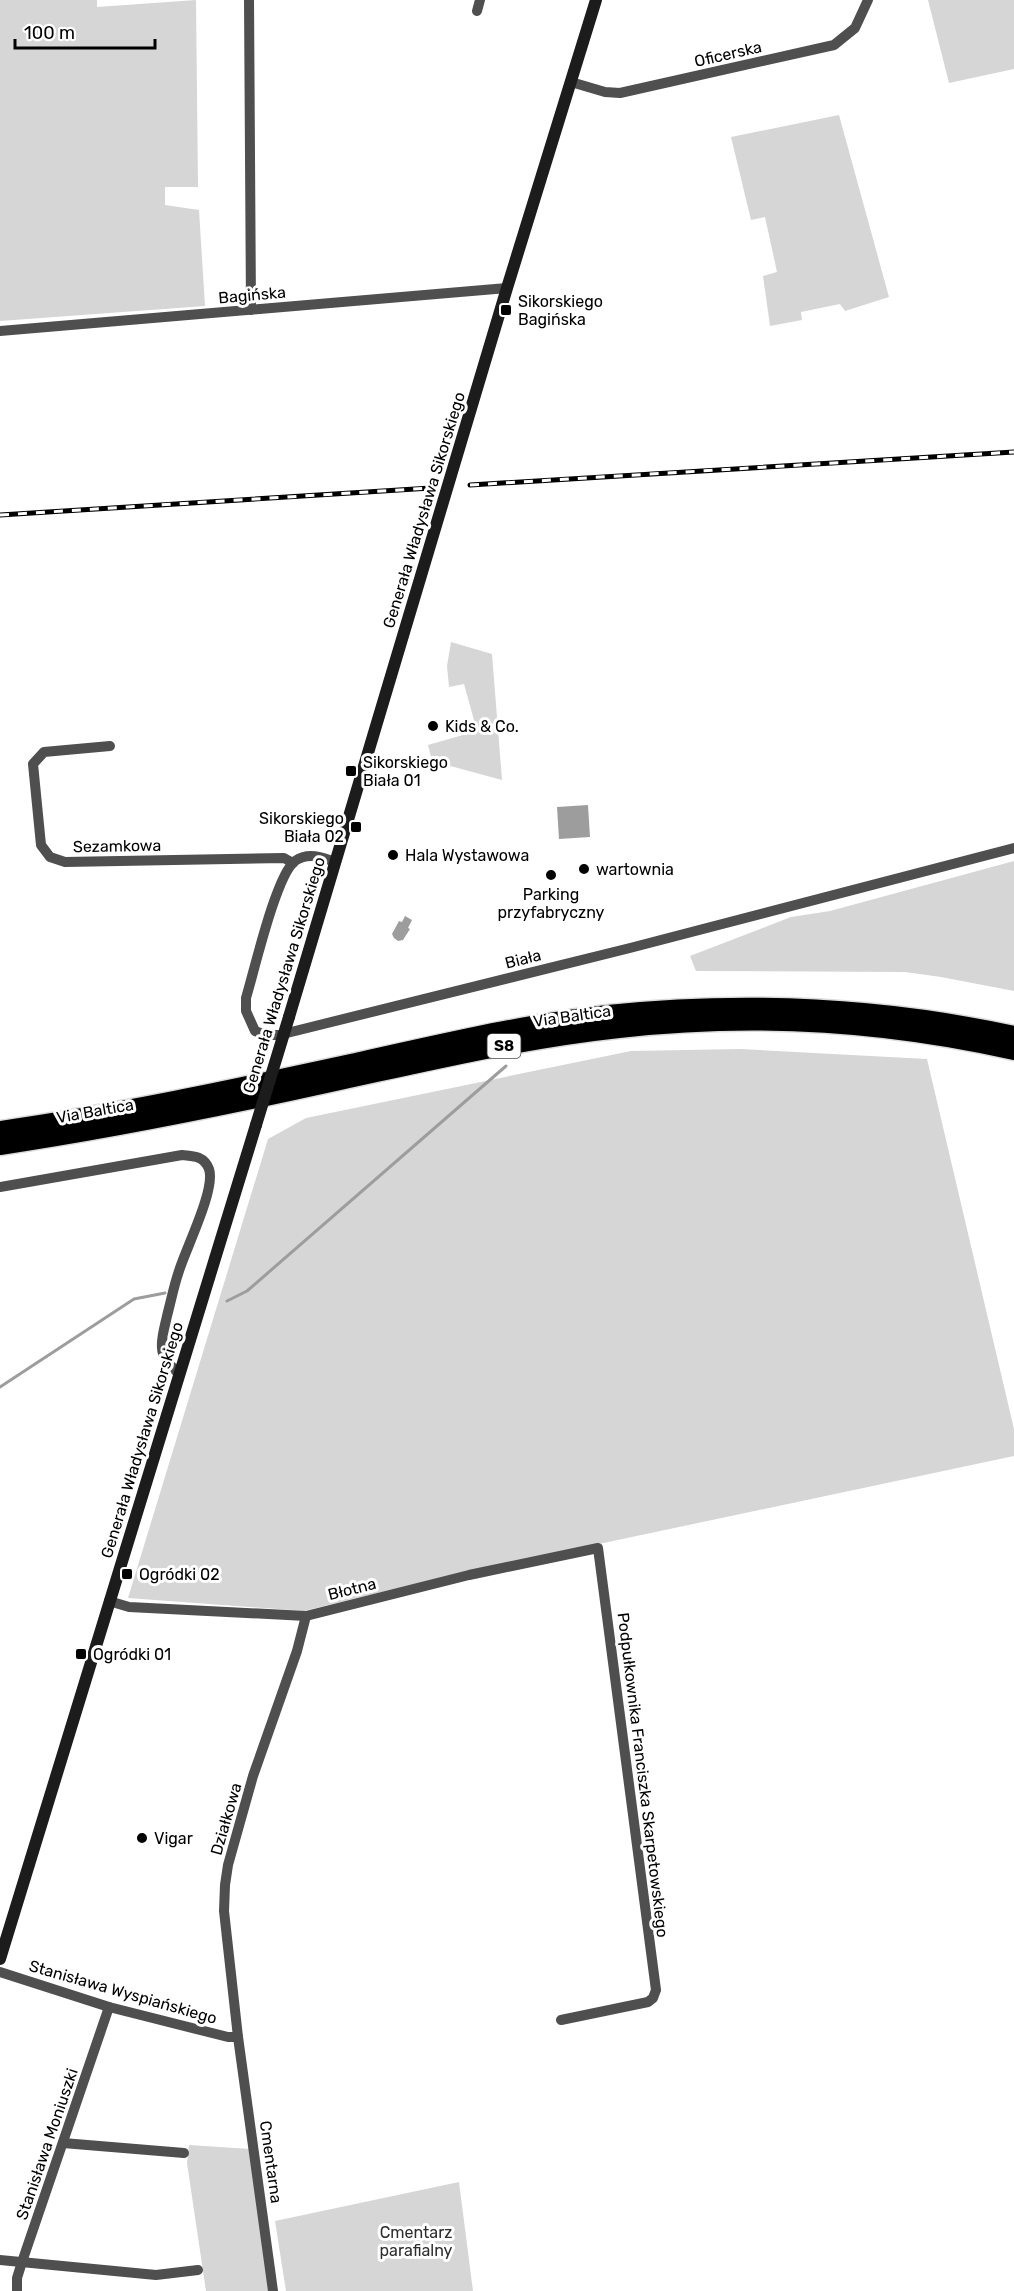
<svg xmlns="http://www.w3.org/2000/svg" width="1014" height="2291" font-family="Rubik,sans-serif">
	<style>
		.green { fill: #d6d6d6 }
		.water { fill: #9d9d9d }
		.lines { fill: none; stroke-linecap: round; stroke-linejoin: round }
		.stream { stroke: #9d9d9d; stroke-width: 3 }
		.highway-casing { stroke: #dbdbdb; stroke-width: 21 }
		.street { stroke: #4f4f4f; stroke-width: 10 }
		.secondary { stroke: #1c1c1c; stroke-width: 12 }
		.highway { stroke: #000; stroke-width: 18 }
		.rail-casing { stroke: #000; stroke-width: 5 }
		.rail { stroke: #fff; stroke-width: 3; stroke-dasharray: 9; stroke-linecap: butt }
		.secondary-bridge { stroke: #1c1c1c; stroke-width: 12 }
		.poi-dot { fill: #000; stroke: #fff; stroke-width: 2 }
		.labels { text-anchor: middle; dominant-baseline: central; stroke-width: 6; stroke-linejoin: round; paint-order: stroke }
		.shield { fill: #fff; stroke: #4c4c4c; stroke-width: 1.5 }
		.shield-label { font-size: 15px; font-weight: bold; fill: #000 }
		.street-label { font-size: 16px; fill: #000; stroke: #fff }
		.poi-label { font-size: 16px; fill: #000; stroke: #fff; text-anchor: start }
		.park-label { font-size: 16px; fill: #2d2d2d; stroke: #fff }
	</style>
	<rect width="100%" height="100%" fill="#fff"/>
	<g class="green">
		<polygon points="0,0 97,0 97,7 196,0 198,187 165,187 165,205 199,210 205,306 0,321"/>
		<polygon points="928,0 1014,0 1014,69 949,83"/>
		<polygon points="839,115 889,297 845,311 840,304 801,312 802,320 770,326 763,276 777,272 765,217 751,220 731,137"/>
		<polygon points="451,642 492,654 502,780 432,761 428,745 477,731 464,684 449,687 447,666"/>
		<polygon points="1014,861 1014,991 941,977 905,972 696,971 690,956 791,917 830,911"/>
		<polygon points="741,1049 927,1059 1014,1429 1014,1456 443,1577 304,1611 128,1598 268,1139 306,1118 631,1051"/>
		<polygon points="189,2145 250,2149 269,2291 206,2291 187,2163"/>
		<polygon points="459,2182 473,2291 286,2291 275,2221"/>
	</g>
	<g class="water">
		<polygon points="588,805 590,837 559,839 557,807"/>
		<polygon points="405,916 412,920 408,928 410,929 403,940 398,941 394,938 392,934 399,921 402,922"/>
	</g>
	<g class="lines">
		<g class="stream">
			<polyline points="227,1301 247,1291 506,1066"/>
			<polyline points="0,1387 134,1299 165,1293"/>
		</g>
		<g class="highway-casing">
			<g id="highway">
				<path d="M0,1130C121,1113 240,1087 360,1061C442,1043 525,1023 608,1014C744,1000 880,1006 1014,1035"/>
				<path d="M0,1146C114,1129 227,1106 340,1081C432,1061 525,1039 619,1029C750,1014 885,1022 1014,1051"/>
			</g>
		</g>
		<g class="street">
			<polyline points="249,0 251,310"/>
			<polyline points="477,11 480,0"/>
			<polyline points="571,82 605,92 620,93 834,45 855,28 868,0"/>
			<polyline points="0,331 507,288"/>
			<polyline points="110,746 44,752 33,764 41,845 50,857 65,862 284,858 293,863"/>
			<path d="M335,862C322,857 308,852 295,861C276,875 254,972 246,998V1011L255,1031L265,1035H279L630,948L1014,848"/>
			<path d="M0,1187L182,1155C194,1156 204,1156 209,1169C216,1189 186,1248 179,1271C174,1285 171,1301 167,1316C165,1326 161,1337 162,1348C162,1358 172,1367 179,1374"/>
			<polyline points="109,1601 129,1607 306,1616 469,1575 598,1548 656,1990 653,1998 648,2002 561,2020"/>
			<polyline points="0,1972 109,2007 228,2037 238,2037"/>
			<polyline points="63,2143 184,2153"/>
			<polyline points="0,2260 156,2275 198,2270"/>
			<polyline points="17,2291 17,2278 22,2262 109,2007"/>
			<polyline points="273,2291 238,2037 224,1911 225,1885 228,1865 253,1776 297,1651 306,1616"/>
		</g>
		<g class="secondary">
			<polyline points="289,1017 507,288 596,0"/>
			<polyline points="0,1959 256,1125"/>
		</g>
		<use href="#highway" class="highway"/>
		<g class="rail-casing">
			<g id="rail">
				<polyline points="470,485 1014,452"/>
				<polyline points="0,515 431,488"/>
			</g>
		</g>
		<use href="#rail" class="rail"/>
		<polyline class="secondary-bridge" points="256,1125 289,1017"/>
	</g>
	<g class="poi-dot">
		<rect x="500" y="304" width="12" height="12" rx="3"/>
		<circle cx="433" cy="726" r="6"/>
		<rect x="345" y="765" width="12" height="12" rx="3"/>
		<rect x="350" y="821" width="12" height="12" rx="3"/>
		<circle cx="393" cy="855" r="6"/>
		<circle cx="584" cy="869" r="6"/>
		<circle cx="551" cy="875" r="6"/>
		<rect x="121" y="1568" width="12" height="12" rx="3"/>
		<rect x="75" y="1648" width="12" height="12" rx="3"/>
		<circle cx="142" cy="1838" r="6"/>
	</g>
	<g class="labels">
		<rect class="shield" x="487.5" y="1034" width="33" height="24" rx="4.5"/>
		<g class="shield-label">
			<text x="504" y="1046">S8</text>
		</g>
		<g class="street-label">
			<text transform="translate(728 54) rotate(-13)">Oficerska</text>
			<text transform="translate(252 295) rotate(-5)">Bagińska</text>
			<text transform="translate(424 510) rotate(-73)">Generała Władysława Sikorskiego</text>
			<text transform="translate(117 846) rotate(-1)">Sezamkowa</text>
			<text transform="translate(523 959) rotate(-14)">Biała</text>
			<text transform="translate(284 975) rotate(-73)">Generała Władysława Sikorskiego</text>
			<text transform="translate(572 1016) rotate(-8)">Via Baltica</text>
			<text transform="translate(95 1111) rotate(-10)">Via Baltica</text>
			<text transform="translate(142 1440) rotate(-73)">Generała Władysława Sikorskiego</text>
			<text transform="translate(352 1589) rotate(-14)">Błotna</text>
			<text transform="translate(643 1775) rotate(83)">Podpułkownika Franciszka Skarpetowskiego</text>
			<text transform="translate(226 1819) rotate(-74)">Działkowa</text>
			<text transform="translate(123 1992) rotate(16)">Stanisława Wyspiańskiego</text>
			<text transform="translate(47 2144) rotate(-71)">Stanisława Moniuszki</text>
			<text transform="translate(271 2162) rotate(82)">Cmentarna</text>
		</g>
		<g class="poi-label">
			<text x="518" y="301">Sikorskiego<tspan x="518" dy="18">Bagińska</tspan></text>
			<text x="445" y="726">Kids &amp; Co.</text>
			<text x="363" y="762">Sikorskiego<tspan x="363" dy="18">Biała 01</tspan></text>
			<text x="344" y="818" text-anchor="end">Sikorskiego<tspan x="344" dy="18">Biała 02</tspan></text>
			<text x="405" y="855">Hala Wystawowa</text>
			<text x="596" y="869">wartownia</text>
			<text x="551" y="894" text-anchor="middle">Parking<tspan x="551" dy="18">przyfabryczny</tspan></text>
			<text x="139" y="1574">Ogródki 02</text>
			<text x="93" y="1654">Ogródki 01</text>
			<text x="154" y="1838">Vigar</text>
		</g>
		<g class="park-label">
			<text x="416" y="2232">Cmentarz<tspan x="416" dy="18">parafialny</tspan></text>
		</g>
	</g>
	<path d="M15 39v9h140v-9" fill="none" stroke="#000000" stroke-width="3"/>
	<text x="24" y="39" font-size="18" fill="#000000" stroke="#ffffff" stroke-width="4.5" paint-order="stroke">100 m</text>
</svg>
